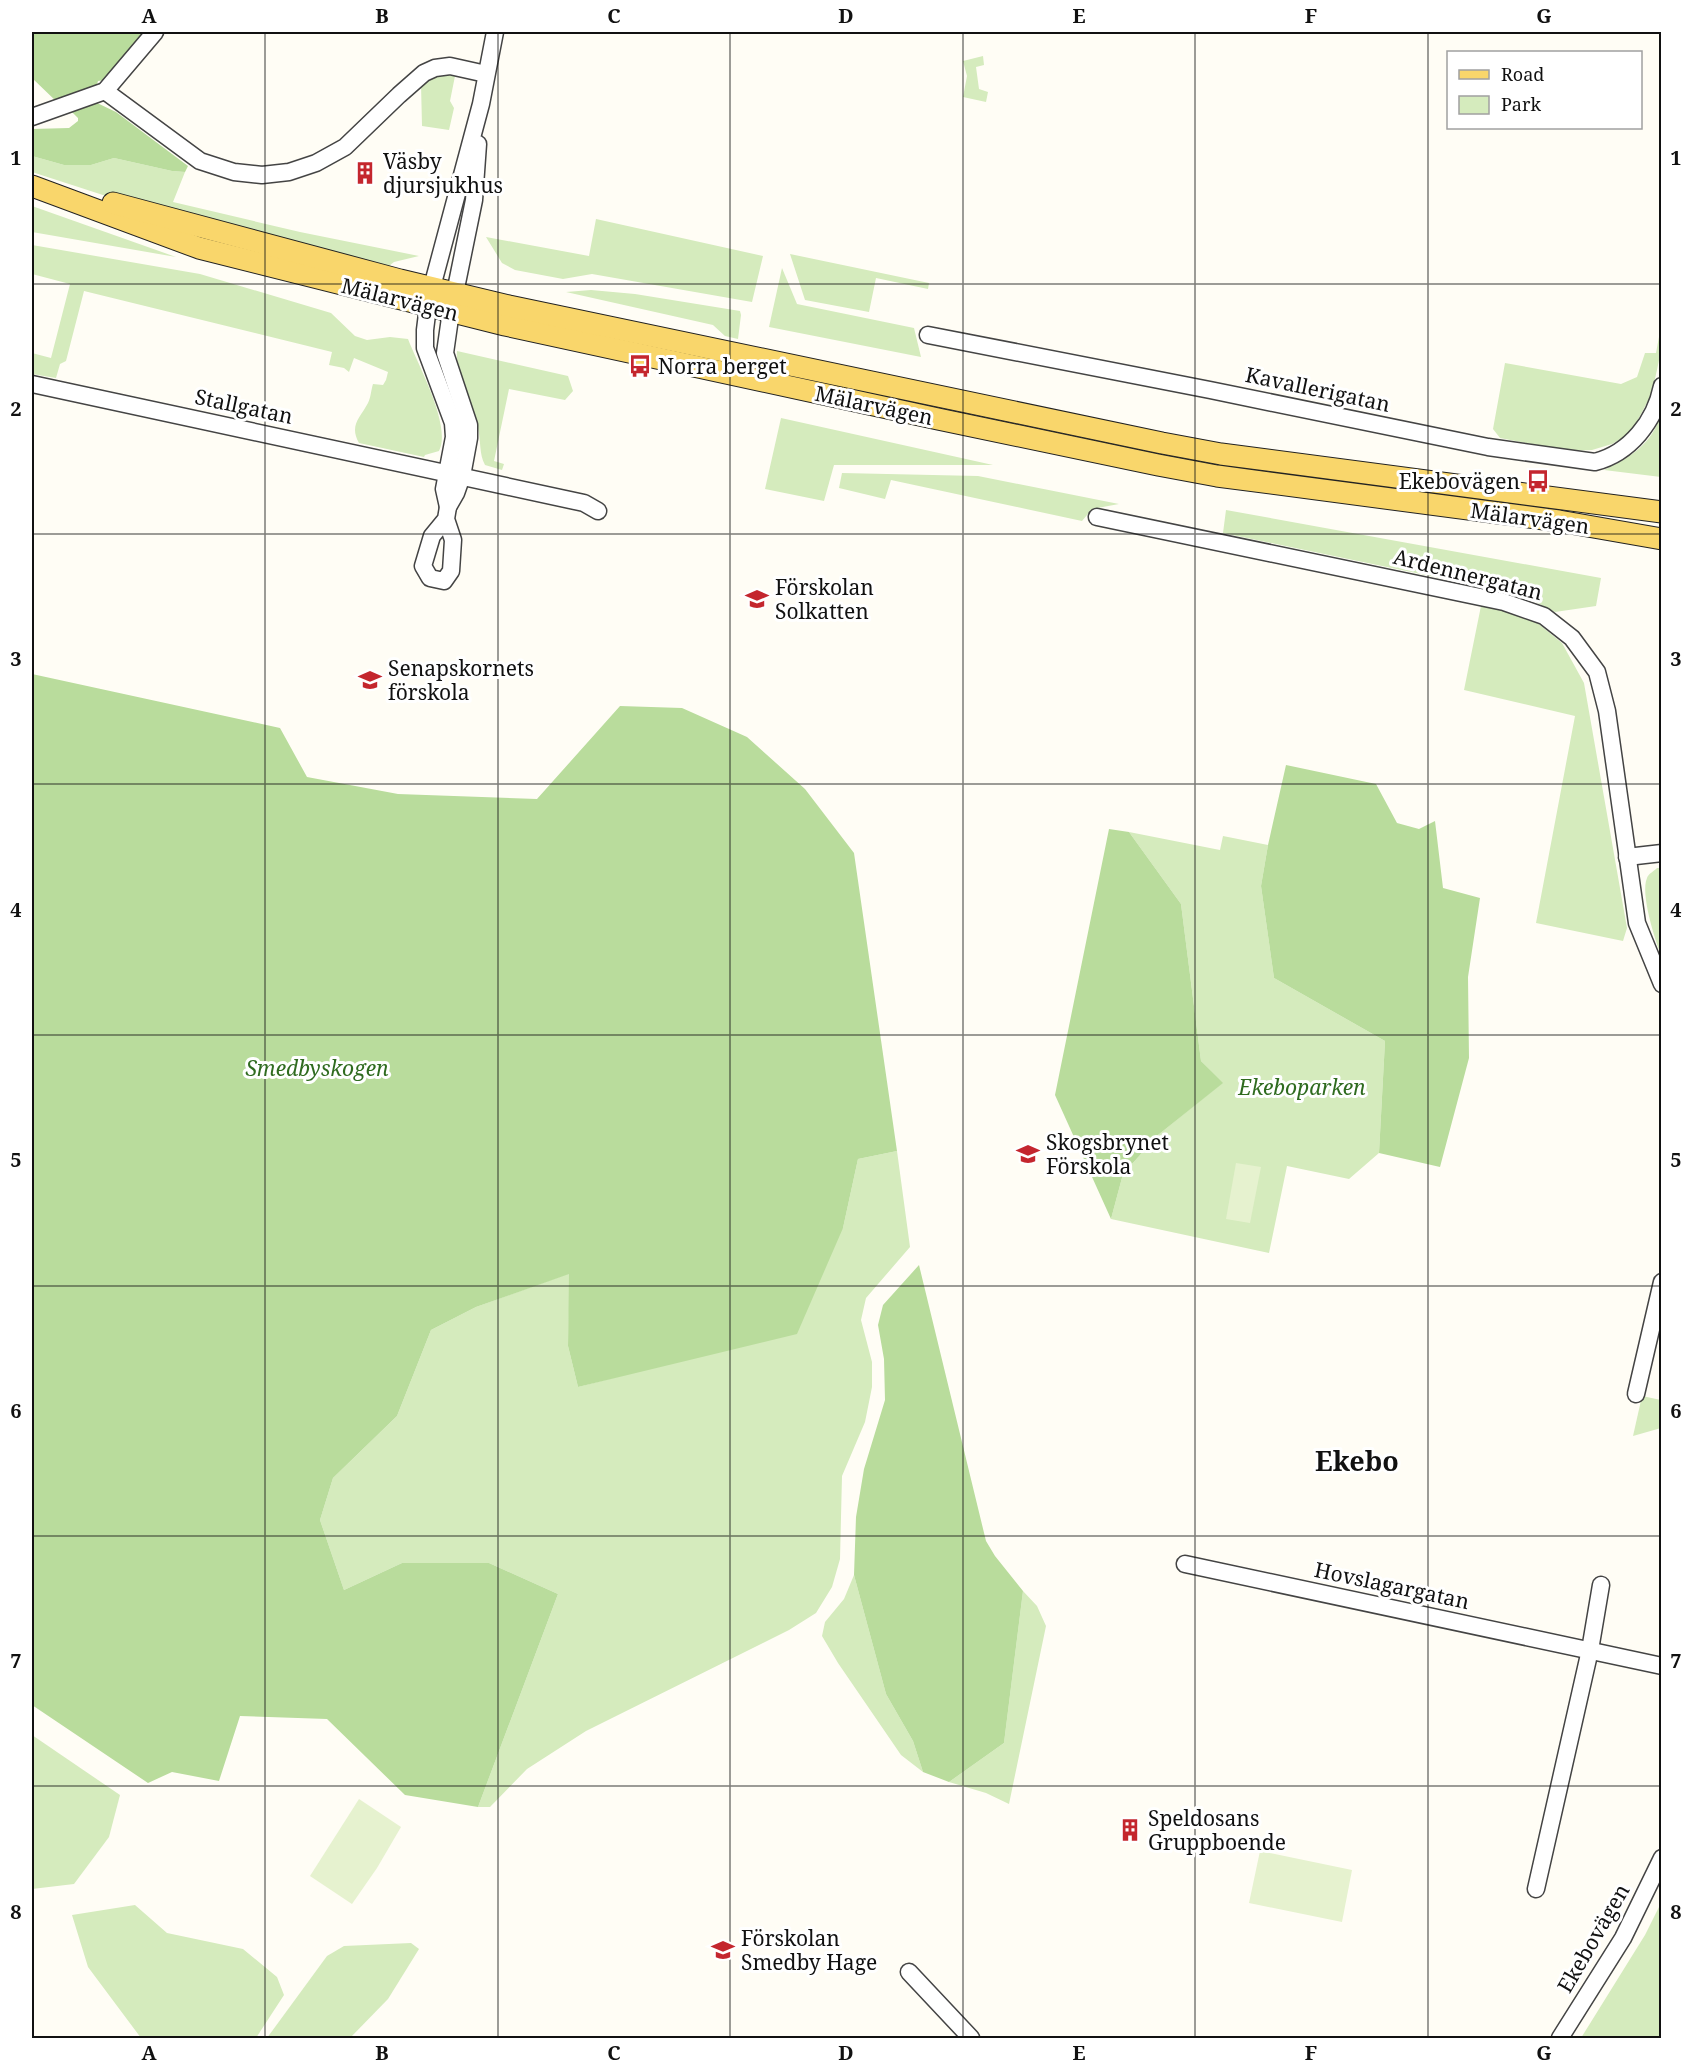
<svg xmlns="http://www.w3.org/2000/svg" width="1693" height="2070" font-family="'Noto Serif',serif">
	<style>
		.green { fill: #d5ebbd }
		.forest { fill: #b9dc9c }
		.pitch { fill: #e6f2cf }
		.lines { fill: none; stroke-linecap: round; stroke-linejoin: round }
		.minor-casing { stroke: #444; stroke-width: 19 }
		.major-casing { stroke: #222; stroke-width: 23 }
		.minor { stroke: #fff; stroke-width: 16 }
		.major { stroke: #f9d66b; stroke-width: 21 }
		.grid { fill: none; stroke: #111; stroke-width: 1.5; stroke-opacity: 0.55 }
		.labels { text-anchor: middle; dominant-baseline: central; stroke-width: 6; stroke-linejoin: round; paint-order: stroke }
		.poi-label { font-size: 21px; fill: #111; stroke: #fff; text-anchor: start }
		.street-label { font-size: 21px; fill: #111; stroke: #fff }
		.park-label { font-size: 21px; font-style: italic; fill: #2f6b1f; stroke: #fff }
		.district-label { font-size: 27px; font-weight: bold; fill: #111; stroke: #fff }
		.neatline { fill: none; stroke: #111; stroke-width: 2 }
		.grid-label { font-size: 20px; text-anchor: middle; font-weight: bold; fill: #111 }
	</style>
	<rect width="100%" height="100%" fill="#fffdf5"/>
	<g class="green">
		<polygon points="983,56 984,65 976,67 979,89 988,92 986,102 963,97 967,76 963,61"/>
		<polygon points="442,74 455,76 450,101 454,108 449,130 422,126 421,84 430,76"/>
		<polygon points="32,156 64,165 91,165 114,158 172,171 185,172 173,202 300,232 419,256 394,262 384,270 106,196 32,172"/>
		<polygon points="32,206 176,257 32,232"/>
		<polygon points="596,219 763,256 752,302 592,274 563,279 515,270 502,263 486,237 589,256"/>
		<path d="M32,245L200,274L331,313L355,336L367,340L390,337L408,339C418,365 452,426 439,451L425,455L424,457L359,443C349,425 360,418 368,403C371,397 371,390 373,384L383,385L386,380L388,372L354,358L349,372L344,368L329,365L332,352L84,291L66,361L60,364L56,378L32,374V353L51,358L70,284L32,274Z"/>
		<polygon points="790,254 929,283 928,289 876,278 869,312 805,300"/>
		<polygon points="782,268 797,304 914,328 921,357 769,327"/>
		<polygon points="591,290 635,294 740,311 741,315 738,339 725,336 713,325 566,292"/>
		<polygon points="1661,326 1661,351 1652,393 1631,433 1612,444 1592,450 1568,451 1500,438 1493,429 1505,363 1621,384 1637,377 1645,353 1656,353"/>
		<path d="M457,351L568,376L573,391L565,400L509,389L494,461L504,464L502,470L485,465C479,454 481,441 478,428C474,403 455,377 457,351Z"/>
		<path d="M1661,414V477L1604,470C1631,457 1652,444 1661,414Z"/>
		<polygon points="781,418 993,465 834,465 824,501 765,489"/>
		<polygon points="842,473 978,476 1119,504 1092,509 1082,521 891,480 885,499 839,488"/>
		<polygon points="1226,510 1601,578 1596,606 1555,612 1522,595 1223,533"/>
		<polygon points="1482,601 1529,616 1562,643 1584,683 1627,928 1623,941 1536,923 1575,716 1464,690"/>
		<polygon points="1129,832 1220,850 1223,836 1268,845 1261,886 1274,978 1385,1041 1379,1153 1349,1179 1287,1166 1269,1253 1111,1219 1123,1174 1158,1135 1222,1083 1201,1061 1181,904"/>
		<path d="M1657,868H1661V955C1655,940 1640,893 1647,878C1648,874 1654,871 1657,868Z"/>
		<polygon points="897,1151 910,1247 866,1298 861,1320 872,1362 872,1387 865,1422 842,1476 840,1559 832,1587 816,1613 789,1630 586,1731 527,1769 490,1807 478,1807 558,1594 489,1563 402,1563 344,1590 320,1520 333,1478 397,1416 431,1330 476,1307 570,1273 568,1346 578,1387 651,1368 843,1228 858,1159"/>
		<polygon points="1642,1396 1661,1400 1661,1428 1633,1436"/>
		<polygon points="854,1575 886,1694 913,1741 923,1772 901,1755 838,1663 822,1636 825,1622 844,1599"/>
		<polygon points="1023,1591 1037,1606 1046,1626 1009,1804 986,1793 949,1782 1004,1743"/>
		<polygon points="32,1735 120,1795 109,1837 74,1884 32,1889"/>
		<polygon points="1661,1903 1661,2038 1581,2038 1645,1935"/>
		<polygon points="135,1905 167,1933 243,1949 277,1977 284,1995 256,2038 141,2038 88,1967 72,1915"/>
		<polygon points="411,1943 419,1949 388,1999 350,2038 267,2038 327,1956 344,1946"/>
	</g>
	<g class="forest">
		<polygon points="32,32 149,32 105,80 98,81 95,90 58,103 32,78"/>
		<polygon points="95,102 116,112 188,166 185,172 172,171 114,158 91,165 64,165 32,156 32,129 69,128 78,121 78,118 71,111"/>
		<polygon points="32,674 280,728 307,777 398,794 537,799 620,706 682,708 747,737 805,789 854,853 897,1151 858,1159 843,1228 797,1334 578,1387 568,1346 569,1274 476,1307 431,1330 397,1416 333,1478 320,1520 344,1590 402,1563 489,1563 558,1594 478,1807 405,1795 327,1719 240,1716 219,1781 172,1772 148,1783 32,1705"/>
		<polygon points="1286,765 1376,784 1397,823 1419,829 1435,821 1443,888 1480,898 1468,977 1469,1058 1440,1167 1379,1153 1385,1041 1274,978 1261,886 1268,845"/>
		<polygon points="1109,829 1129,832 1181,904 1201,1061 1223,1083 1158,1135 1123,1174 1111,1219 1055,1095"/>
		<polygon points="919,1265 986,1541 995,1556 1023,1591 1004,1743 949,1782 923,1772 913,1741 886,1694 854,1575 856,1517 864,1469 885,1400 884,1359 878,1325 883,1305"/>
	</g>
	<g class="pitch">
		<polygon points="1236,1163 1261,1167 1250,1223 1226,1219"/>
		<polygon points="359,1799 401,1827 377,1868 352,1904 310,1876"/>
		<polygon points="1260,1851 1352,1870 1342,1922 1249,1903"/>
	</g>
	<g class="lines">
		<g class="minor-casing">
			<g id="minor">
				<polyline points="105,91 200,161 234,172 262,175 289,172 316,163 345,147 399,95 424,73 435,68 450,66 486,74"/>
				<polyline points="32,117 105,91 155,32"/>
				<polyline points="432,287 481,104 495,32"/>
				<polyline points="455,293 474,200 478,144"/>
				<polyline points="428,306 425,330 425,348 453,423 454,437 444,489 448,507"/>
				<path d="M928,335L1210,390L1488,447L1595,462C1630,453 1655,421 1662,386"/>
				<polyline points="32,384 584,503 598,511"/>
				<polyline points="1097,517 1504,602 1544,616 1572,638 1597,672 1607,711 1637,923 1662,984"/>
				<polyline points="446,519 432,536 423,566 430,578 444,581 451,571 453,540 446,519 448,507 456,493 462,476 469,438 469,425 445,353 451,311"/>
				<polyline points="1627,857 1662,853"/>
				<polyline points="1636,1394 1662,1282"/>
				<polyline points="1185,1564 1662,1666"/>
				<polyline points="1536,1889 1590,1650 1601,1585"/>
				<polyline points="909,1972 971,2038"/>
				<polyline points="1560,2038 1623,1938 1662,1858"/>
			</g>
		</g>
		<g class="major-casing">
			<g id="major">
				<polyline points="32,186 199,248 505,325 938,419 1158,465 1217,476 1559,521 1662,539"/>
				<polyline points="113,203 400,280 509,306 1162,443 1221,454 1662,512"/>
			</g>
		</g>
		<use href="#minor" class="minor"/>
		<use href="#major" class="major"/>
	</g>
	<path class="grid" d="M265,32V2038M498,32V2038M730,32V2038M963,32V2038M1195,32V2038M1428,32V2038M32,284H1662M32,534H1662M32,784H1662M32,1035H1662M32,1286H1662M32,1536H1662M32,1786H1662"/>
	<defs>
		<g id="building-bare" transform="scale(1.8)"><path d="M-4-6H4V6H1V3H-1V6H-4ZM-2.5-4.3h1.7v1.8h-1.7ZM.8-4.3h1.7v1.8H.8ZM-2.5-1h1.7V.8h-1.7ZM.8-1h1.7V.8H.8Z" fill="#c4262e" stroke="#fff" stroke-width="2.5" paint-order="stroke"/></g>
		<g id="bus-bare" transform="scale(1.8)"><path d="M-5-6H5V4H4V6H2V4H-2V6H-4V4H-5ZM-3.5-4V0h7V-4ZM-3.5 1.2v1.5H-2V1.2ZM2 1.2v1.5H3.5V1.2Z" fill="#c4262e" stroke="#fff" stroke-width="2.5" paint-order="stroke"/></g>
		<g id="school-bare" transform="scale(1.8)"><path d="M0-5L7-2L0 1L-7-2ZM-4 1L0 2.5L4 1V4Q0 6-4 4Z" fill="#c4262e" stroke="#fff" stroke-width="2.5" paint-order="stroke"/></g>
	</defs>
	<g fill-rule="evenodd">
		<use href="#building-bare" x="365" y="173"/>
		<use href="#bus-bare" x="640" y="366"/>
		<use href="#bus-bare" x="1538" y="481"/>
		<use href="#school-bare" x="757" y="599"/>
		<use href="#school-bare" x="370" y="680"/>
		<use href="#school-bare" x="1028" y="1154"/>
		<use href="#building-bare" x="1130" y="1830"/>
		<use href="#school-bare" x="723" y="1950"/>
	</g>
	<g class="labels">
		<g class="poi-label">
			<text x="383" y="161">Väsby<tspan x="383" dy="24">djursjukhus</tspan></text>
			<text x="658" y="366">Norra berget</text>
			<text x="1520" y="481" text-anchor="end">Ekebovägen</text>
			<text x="775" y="587">Förskolan<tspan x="775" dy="24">Solkatten</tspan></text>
			<text x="388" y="668">Senapskornets<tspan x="388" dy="24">förskola</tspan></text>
			<text x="1046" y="1142">Skogsbrynet<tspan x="1046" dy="24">Förskola</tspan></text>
			<text x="1148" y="1818">Speldosans<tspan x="1148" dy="24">Gruppboende</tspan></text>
			<text x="741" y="1938">Förskolan<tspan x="741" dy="24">Smedby Hage</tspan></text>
		</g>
		<g class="street-label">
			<text transform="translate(400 299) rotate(14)">Mälarvägen</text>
			<text transform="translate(1318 389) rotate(12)">Kavallerigatan</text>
			<text transform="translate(874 405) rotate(12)">Mälarvägen</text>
			<text transform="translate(244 406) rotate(12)">Stallgatan</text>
			<text transform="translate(1530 518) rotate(8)">Mälarvägen</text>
			<text transform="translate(1468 574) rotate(14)">Ardennergatan</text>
			<text transform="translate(1392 1585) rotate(12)">Hovslagargatan</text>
			<text transform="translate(1593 1938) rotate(-60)">Ekebovägen</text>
		</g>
		<g class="park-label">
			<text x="317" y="1068">Smedbyskogen</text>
			<text x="1302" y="1087">Ekeboparken</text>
		</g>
		<g class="district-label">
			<text x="1357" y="1460">Ekebo</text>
		</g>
	</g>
	<rect width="1693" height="2070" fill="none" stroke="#ffffff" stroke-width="66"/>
	<rect x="1447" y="51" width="195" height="78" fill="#ffffff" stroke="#a0a0a0" stroke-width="1.5"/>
	<rect x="1459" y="70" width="30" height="9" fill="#f9d66b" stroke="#a0a0a0" stroke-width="1.5"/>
	<text x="1501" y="81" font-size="18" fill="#111111">Road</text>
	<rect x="1459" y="96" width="30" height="18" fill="#d5ebbd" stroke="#a0a0a0" stroke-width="1.5"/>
	<text x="1501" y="111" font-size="18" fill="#111111">Park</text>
	<rect x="33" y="33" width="1627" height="2004" class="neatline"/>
	<g class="grid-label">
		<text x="149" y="23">A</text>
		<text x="382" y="23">B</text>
		<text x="614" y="23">C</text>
		<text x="846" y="23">D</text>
		<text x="1079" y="23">E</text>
		<text x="1311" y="23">F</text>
		<text x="1544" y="23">G</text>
		<text x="16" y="165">1</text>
		<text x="1676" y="165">1</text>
		<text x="16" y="416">2</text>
		<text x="1676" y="416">2</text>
		<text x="16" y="666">3</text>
		<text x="1676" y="666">3</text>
		<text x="16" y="917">4</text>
		<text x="1676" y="917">4</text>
		<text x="16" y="1167">5</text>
		<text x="1676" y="1167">5</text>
		<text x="16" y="1418">6</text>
		<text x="1676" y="1418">6</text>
		<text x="16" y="1668">7</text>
		<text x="1676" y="1668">7</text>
		<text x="16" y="1919">8</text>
		<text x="1676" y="1919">8</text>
		<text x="149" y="2060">A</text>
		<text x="382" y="2060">B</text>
		<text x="614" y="2060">C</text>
		<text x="846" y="2060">D</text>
		<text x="1079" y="2060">E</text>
		<text x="1311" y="2060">F</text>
		<text x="1544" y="2060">G</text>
	</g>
</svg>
